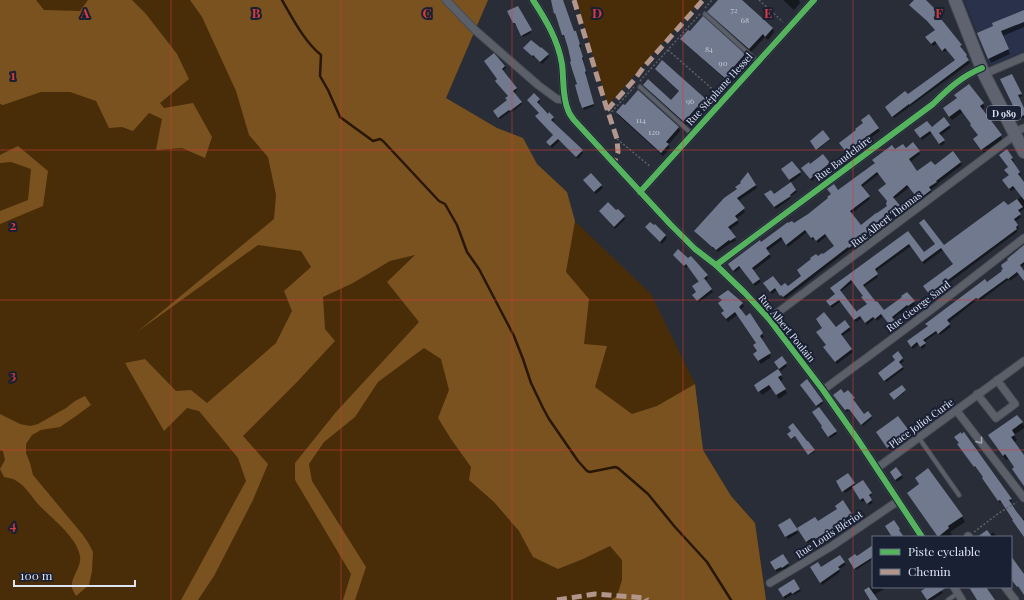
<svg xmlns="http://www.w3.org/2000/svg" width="1024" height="600" font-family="'Playfair Display',serif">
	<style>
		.built { fill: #29324a }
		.green { fill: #482d08 }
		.forest { fill: #7a521f }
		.shadow { fill: #0007; fill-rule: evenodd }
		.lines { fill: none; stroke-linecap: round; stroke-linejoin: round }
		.stream { stroke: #281705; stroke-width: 2.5 }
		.building { fill: #71798e; fill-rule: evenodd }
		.service-casing { stroke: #474b55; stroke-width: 5.5 }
		.minor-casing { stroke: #474b55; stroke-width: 9 }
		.primary-casing { stroke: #474b55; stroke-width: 14 }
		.path { stroke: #5d6068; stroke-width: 1.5; stroke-dasharray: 2 2; stroke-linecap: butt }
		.service { stroke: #5b5f68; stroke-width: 3.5 }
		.minor { stroke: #5b5f68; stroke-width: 7 }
		.primary { stroke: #5f636f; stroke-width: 12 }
		.quiet { stroke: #b2968c; stroke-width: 5; stroke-dasharray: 10 5; stroke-linecap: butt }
		.cycleway-casing { stroke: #192034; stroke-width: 8 }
		.cycleway { stroke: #56b35d; stroke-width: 6 }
		.oneway { stroke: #a2a8b3 }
		.grid { fill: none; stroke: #d73b3c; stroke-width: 1; stroke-opacity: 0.55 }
		.labels { text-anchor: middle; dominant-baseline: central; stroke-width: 4; stroke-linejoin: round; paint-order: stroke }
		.number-label { font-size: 8px; fill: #c2c8d8 }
		.shield { fill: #192034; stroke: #a2a8b8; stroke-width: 1 }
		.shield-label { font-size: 9px; font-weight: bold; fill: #dde3f1 }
		.street-label { font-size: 10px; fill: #dde3f1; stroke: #192034 }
		.grid-label { font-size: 13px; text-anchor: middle; font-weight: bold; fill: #d73b3c; stroke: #192034; stroke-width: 4; stroke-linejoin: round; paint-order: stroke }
	</style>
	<rect width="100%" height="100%" fill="#282d38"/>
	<polygon class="built" points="964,0 1024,0 1024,51 991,66"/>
	<g class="green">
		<polygon points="0,0 488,0 446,98 651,294 695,384 703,450 731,496 755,523 766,600 0,600"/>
		<polygon points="576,0 701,0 608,105 578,6"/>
	</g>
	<g class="forest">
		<polygon points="0,0 36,0 44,10 80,11 88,0 132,0 146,14 177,54 189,79 160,103 164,108 193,103 212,137 205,158 182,148 156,150 162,119 149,113 133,131 122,127 109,128 96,101 70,92 41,92 3,105 0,104"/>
		<polygon points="190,0 488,0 446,98 497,128 523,138 537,164 567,192 575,221 566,272 589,299 584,344 607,346 595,387 632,414 657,406 695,384 703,450 731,496 755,523 766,600 611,600 617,596 622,580 622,560 610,546 583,559 558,569 533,557 519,531 494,502 469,480 471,467 451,439 438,418 449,390 441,359 424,348 378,382 355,417 324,442 309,464 312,481 366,567 355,600 343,600 351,574 295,480 295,463 336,412 419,322 387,282 415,255 390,261 353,283 323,297 325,329 335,341 297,382 243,436 268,464 253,500 214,576 198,600 181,600 246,481 238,458 199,411 187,408 164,431 125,363 145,359 176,391 191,390 207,403 276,343 292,311 284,291 311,267 301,251 258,245 137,332 274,219 276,195 268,157 249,135 236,91 202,17"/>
		<polygon points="18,146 48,171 43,206 0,224 0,211 28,200 31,169 11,162 0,163 0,155"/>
		<path d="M85,396L91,405L76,416L60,427L41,430L32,435L26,444V453L30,463L33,475L83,535L89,544L93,552L92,571L89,585L76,596C75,594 73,591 72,588C70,578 82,567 80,556C77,537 51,518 38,504C31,496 25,485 15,480C12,478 7,478 4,477L0,469L5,460L3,451L0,450V414L20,424L30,426L38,424L66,408L75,401Z"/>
	</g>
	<g class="shadow">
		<polygon points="552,0 562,0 574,33 577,34 581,47 579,47 584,60 582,60 587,74 585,74 594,106 584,110 583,107 579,85 565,37 564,37 563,35 557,15 556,16 555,13"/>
		<polygon points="719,0 741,0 773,29 774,32 768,40 765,37 751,52 710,15 708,12"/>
		<polygon points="783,0 799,0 800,3 794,10"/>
		<polygon points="915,0 924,0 938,13 939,16 938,17 961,45 962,48 961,48 967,58 966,58 970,63 894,118 888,110 956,61 947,50 944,52 937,43 933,46 928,40 936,30 912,7"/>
		<polygon points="509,11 530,27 531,33 523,37 517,25 515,25 514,23"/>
		<polygon points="1024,11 1024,27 1003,36 1010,54 991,63 979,33"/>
		<polygon points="684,42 744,55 746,58 734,72 735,75 729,83"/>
		<polygon points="526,50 548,55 549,57 542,64 535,57 534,58"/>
		<polygon points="485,61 505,66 506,68 502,71 516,88 517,90 514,93 522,104 512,112 511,111 500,119 494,111 508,101 509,97"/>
		<polygon points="656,69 707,102 709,105 702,112 700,109 686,125 646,88 644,85 671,101 680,92 658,72"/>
		<polygon points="1012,75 1022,96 1018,98 1024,109 1024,118 1021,119 1001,79"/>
		<polygon points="638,91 679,128 680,131 668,145 670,148 663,156 619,116 617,112 625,106"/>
		<polygon points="528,100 539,100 540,102 538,104 548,115 549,114 553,118 554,120 552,122 582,151 583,153 578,159 562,142 559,141 552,148 547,143 554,135 540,114"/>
		<polygon points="983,104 985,107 982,110 1003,140 984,153 976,143 979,136 972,124 963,112 952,120 946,112"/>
		<polygon points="949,126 951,128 940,136 945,143 941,146 932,133 922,140 917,133 931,128"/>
		<polygon points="878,128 880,131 848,154 842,145"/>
		<polygon points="823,132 830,140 817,150 811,141"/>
		<path d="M913,144L920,154L910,162L917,172L935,167L953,153L962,165L937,184V185L930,190L932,193L924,199L921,194L917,197L910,187L894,199L901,210L851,250L850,249L785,299L783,297V298L777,290L772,294L766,285L787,288L802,276L817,258L823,256L835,246L827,236L818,243L815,238L813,240L807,232L788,247L783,239L767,251L771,257L753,271L761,282L755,286L741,268L735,272L730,266L761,244L794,224L808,214L838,191L895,151L906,149ZM879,174L887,185L888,206L860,226L851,214L870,199L862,187Z"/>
		<polygon points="822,155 830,166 812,181 804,171"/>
		<path d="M1002,158H1012L1014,161L1012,162L1021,175L1018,176L1024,184V209L1018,213L1021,217L1015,222L1019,228L1017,230V232L931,296L926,289L954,265L943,250L924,264L911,246L875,272L878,277L864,287L876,303L884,312L914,302L915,304L910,308L909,307L893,319L899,328L895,331L883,316L877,321L875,318L867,325L862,318L856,322L841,301L832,308L829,303L836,295L833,291L908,232L923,253L944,247L1008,207L1022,196L1016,188L1011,191L1005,182L1010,176L1009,167ZM853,282L864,296L869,308L859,316L840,292Z"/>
		<polygon points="784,172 800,173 801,175 791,182"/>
		<polygon points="591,174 603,188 596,194 586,183"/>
		<polygon points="748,174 757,188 738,201 745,212 736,219 739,223 729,230 736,240 733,243 732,242 718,252 715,249 714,249 697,234 738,190"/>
		<polygon points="795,190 797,192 790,197 791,198 776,209 767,197"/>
		<polygon points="600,211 624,217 625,219 615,229"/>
		<polygon points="655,225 667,238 662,244 646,227 654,227"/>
		<polygon points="1024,247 1024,265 1020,268 1024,272 1024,280 1019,274 1010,281 1009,279 980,301 978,299 948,323 951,327 940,335 938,332 924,342 926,346 922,349 919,344 913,349 908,342 928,327 927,324 987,283 1003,271"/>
		<polygon points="674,255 688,260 691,257 707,276 708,278 705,281 713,292 699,302 695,297 697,292 700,282 688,266 686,268"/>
		<polygon points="719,297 742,303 744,306 740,311 745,317 749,315 762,334 764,337 761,339 771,357 761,364 755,354 758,352 757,344 738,314 728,322 722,314 725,311 722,301"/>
		<polygon points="845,321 851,330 842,336 853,352 837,364 826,349 827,345"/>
		<polygon points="803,342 806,347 801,350 798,345"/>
		<polygon points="898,353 904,361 900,364 904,369 886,382 881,375 896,360"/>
		<polygon points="782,358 787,366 781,371 776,362"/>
		<polygon points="778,371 783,379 780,381 787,393 779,399 772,388 762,395 756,385"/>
		<polygon points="807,381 823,403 818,407 837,434 830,438 824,430 819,409 801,385"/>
		<polygon points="902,386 905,392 895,400 891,395"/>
		<polygon points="848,391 855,401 854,402 864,415 868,413 872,418 863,426 851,410 850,411 849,410 847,412 835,395 844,394"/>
		<polygon points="1017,416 1024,426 1024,428 1014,435 1017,440 1014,442 1024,457 1024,485 1015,468 1008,459 1006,460 992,440"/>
		<polygon points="792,431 807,443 808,442 815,452 809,455 796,436 792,439 789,435"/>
		<polygon points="909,432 911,436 890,451 879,436"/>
		<polygon points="960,446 1011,499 1012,501 1009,503 1022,520 1024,518 1024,536 1001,502 1000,503 984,480 984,477 977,467 976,468"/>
		<polygon points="896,468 903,478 897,482 892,474"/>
		<polygon points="848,474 856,486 863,481 872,495 869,497 873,503 869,505 865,500 862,502 853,488 845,493 837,481"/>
		<polygon points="911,498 962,517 965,522 950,532 952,534 948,537 939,537"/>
		<polygon points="843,501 853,517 845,522 846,524 831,534 831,532 816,542 814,539 808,543 799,528 817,522 838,509"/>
		<polygon points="790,519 798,533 788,539 779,526"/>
		<polygon points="993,532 997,537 984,537 990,535"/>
		<polygon points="867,550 873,559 856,570 849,559 856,557"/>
		<polygon points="783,556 789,566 784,570 783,569 777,572 771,563"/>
		<polygon points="840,556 846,565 839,569 840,572 822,585 812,568 821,568"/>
		<polygon points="794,580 801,591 794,595 793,594 785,599 779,590"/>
		<polygon points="873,585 873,587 887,587 874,595 877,600 871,600 865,590"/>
		<polygon points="926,587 939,587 943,593 932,600 928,600 922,591 927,588"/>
	</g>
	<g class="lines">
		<path class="stream" d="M282,0C293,19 304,41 321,55L320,76L328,90L340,117L373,141L380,139L383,141L439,201L445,204L457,225L467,252L479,269L514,336L523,359L531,383L543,408L549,419L578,461L587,471L590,472L615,467L618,468L648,494L675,527L707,562L731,600"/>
	</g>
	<g class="building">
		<polygon points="551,0 563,0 574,31 576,31 580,44 579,45 583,57 582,58 586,71 585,72 594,104 582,108 580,102 580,103 575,85 577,84 572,69 570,62 571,61 568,48 564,35 562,35 555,13 554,14"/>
		<polygon points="718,0 742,0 773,28 765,37 763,34 749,49 707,12"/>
		<polygon points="914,0 926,0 939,13 937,14 962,45 960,46 967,55 966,56 969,60 909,105 909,104 892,117 885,107 905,91 908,94 955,60 945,48 942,51 935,41 931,44 925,37 935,30 927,21 909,5"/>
		<polygon points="518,6 532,30 521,36 515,23 513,23 507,11"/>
		<polygon points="1024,10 1024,22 1001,31 1009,49 988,59 977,33 993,26 992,23"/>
		<polygon points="703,16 745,54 732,69 734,72 727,80 680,39 688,30 690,31"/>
		<polygon points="531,40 541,48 541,47 549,54 540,62 533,55 532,56 523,48"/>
		<polygon points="494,53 505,66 502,69 517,88 513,91 522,102 510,111 509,110 498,118 493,111 507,100 505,98 508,96 495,81 497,79 484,61"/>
		<polygon points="662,60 708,101 700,109 697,107 684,122 643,85 648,79 671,100 679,91 655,69"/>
		<polygon points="1012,74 1022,94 1018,95 1024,108 1024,115 1019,118 1000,79"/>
		<polygon points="969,84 984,103 980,106 1002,135 981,150 973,139 978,135 970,125 971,124 960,109 949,117 943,108 957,98 954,95"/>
		<polygon points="638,90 679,127 666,142 669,144 661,153 616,112 623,104 625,105"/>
		<polygon points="534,93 540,99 537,102 548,114 549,112 554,117 551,120 583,150 576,157 558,139 550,146 546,142 553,135 535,116 539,113 527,100"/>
		<polygon points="869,114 879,128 846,152 839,143 856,130 855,129 863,123 861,120"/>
		<polygon points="944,117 950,125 939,133 945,140 939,144 930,131 920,138 914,130 927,121 932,127"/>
		<polygon points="823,130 830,139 816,150 810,141"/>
		<path d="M913,142L920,151L909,159L917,171L931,161L935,165L953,151L961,162L936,181L937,182L929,187L931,190L922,197L919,192L915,195L907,185L893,197L901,207L864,235V236L849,248L848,247L783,297L781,295L780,296L775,288L770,292L763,283L773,276L781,286L785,283L788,286L801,276L797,270L811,259L810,258L816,254L818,256L822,253L823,254L834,246L825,234L816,241L813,237L811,238L805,230L786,245L781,237L766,248L770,254L752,268L760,279L753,284L739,266L733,271L728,264L760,240L761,242L788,222V223L792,221L794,223L808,214L828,198L827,197L831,194L827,189L834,184L838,190L875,163L872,160L892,145L895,149L903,144L906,148ZM877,172L886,184L878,190L887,201L886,204L887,206L877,213H876L861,225L850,211L870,196L861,185Z"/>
		<polygon points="1007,149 1013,158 1011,159 1020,172 1018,174 1024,182 1024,200 1013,186 1009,189 1002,180 1009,175 1004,170 1008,167 999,155"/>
		<polygon points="823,154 830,163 810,179 801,168 809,162 810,164"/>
		<polygon points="792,161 801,172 789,180 781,169"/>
		<polygon points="748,172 756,185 737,198 745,208 735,216 738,220 728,227 736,237 730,241 729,240 716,250 713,247 712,247 694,231 724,198 737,189 735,187 741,183 740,182"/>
		<polygon points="591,173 602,185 594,192 583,180"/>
		<polygon points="791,182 796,190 790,195 791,196 774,207 764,194 771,190 774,194"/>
		<path d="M1017,199L1023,207L1018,210L1021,214L1014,219L1018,225L1016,227L1017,229L929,294L923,286L953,264L941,248L922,262L909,244L875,269L878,274L863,285L876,302L877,301L884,310L902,297L901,296L907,292L915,301L908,306L907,305L892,317L898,325L893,329L881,314L875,319L873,317L865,323L860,316L854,320L839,300L830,306L826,301L835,294L830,288L908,231L924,252L935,244L919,223L924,219L944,245L1004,201L1008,205ZM851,280L863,296L861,297L867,304L857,311V312L840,290Z"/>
		<polygon points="608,202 616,210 618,209 625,216 614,227 599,211"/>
		<polygon points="650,222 654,225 655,224 666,235 660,242 645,227"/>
		<polygon points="1024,245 1024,262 1020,265 1024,271 1024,281 1017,272 1008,279 1007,278 978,299 976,298 947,320 950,324 938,334 936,331 923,340 926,343 920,347 917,342 911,347 907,341 928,326 925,324 985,279 987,282 1002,271 1001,270 1003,269 1001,266 1002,265 1001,265 1008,260 1007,259"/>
		<polygon points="678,249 688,258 691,256 708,275 699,282 686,264 684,266 673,255"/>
		<polygon points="704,278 712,289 697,301 692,295 696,292 692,286"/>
		<polygon points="728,290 743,303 739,307 746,316 750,313 763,333 760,336 771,353 758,361 753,354 757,351 753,345 756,343 735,312 726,319 721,313 724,311 718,303 722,300 718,297"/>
		<polygon points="824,312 836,327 845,320 850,327 841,334 852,349 835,362 823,347 826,345 816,332 822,328 816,319"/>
		<polygon points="898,351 903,358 899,362 903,367 884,381 878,373 895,360 892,356"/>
		<polygon points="782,356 787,363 779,369 774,362"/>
		<polygon points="778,369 782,375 778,377 786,389 776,395 769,385 758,392 754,385"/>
		<polygon points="807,379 823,401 816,406 800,385"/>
		<polygon points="902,385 906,390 894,400 889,394"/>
		<polygon points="841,389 844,393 848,390 855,398 853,399 864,414 868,411 872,416 861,425 849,409 848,410 848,409 845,410 833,395"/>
		<polygon points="819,407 837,431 828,437 821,427 822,426 812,412"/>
		<polygon points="1017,415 1023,422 1012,430 1015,435 1011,437 1024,455 1024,486 1012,469 1014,467 1005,454 1003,456 988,435"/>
		<polygon points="898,416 910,432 887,448 876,432"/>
		<polygon points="793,423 807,441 808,441 815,450 808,455 795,436 791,439 787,434 791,431 788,427"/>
		<polygon points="961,432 961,434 964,432 1012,499 1009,500 1016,511 1024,521 1024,537 1012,520 1013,520 1000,500 998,501 982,478 983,477 975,466 974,467 957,444 959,443 954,437"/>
		<polygon points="896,467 902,475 895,480 890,472"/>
		<polygon points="928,468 963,516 948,526 949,528 938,537 907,493 919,484 915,478"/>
		<polygon points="848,473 855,483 842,492 836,481"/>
		<polygon points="863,480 872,493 869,495 872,500 867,504 863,498 860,500 852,487"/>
		<polygon points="843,500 852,514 844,519 846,522 829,532 828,531 814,540 812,538 806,542 797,528 815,517 818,521 837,509 835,506"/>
		<polygon points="790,518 798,530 785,537 778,525"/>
		<polygon points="894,520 900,529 899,530 904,537 892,537 885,526"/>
		<polygon points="987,530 992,537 977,537"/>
		<polygon points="873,545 873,557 854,569 848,559 855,554 857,556"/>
		<polygon points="783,554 789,563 782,568 781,567 775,570 770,562"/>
		<polygon points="840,555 845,562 838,567 840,569 820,583 810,567 818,562 821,567"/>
		<polygon points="1011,556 1024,574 1024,595 1018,586 1017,587 1011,579"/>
		<polygon points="794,579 800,589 792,594 791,592 783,597 778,589"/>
		<polygon points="869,587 878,600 870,600 864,590"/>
		<polygon points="927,587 947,587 927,600 921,591"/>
		<polygon points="969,587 986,587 995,600 977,600"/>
	</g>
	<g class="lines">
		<g class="service-casing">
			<g id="service">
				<polyline points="705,14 758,62"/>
				<polyline points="640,87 692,134"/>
				<polyline points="919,438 959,495"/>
				<polyline points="948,600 958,593"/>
			</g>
		</g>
		<g class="minor-casing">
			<g id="minor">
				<polyline points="446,0 475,30 538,85 557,99 565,100"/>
				<path d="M533,0C546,20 558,40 562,64C564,79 562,96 568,110C569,114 572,117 574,120L670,224L695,249L716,265L745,293L769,319L823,390L858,440L922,537"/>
				<polyline points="984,74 1024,57"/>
				<polyline points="1014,132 1024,128"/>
				<polyline points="640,192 814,0"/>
				<path d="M716,265L933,104C948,89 962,76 982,68"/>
				<polyline points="769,319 1015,135"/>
				<polyline points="823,390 931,310 1024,238"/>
				<polyline points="977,394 996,418 1015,404 997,380"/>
				<polyline points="956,410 1024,498"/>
				<polyline points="877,468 1024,361"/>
				<polyline points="968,536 969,537"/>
				<polyline points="770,583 832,546 898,501"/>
				<polyline points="954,587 962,600"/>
				<polyline points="1005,587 1015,600"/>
			</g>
		</g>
		<g class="primary-casing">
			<polyline id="primary" points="955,0 984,74 1024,152"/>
		</g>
		<g class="path">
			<polyline points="759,0 783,22"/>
			<polyline points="705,8 712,0"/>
			<polyline points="668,50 718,94"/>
			<polyline points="640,81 700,14"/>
			<polyline points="609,115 634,87"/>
			<polyline points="617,139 651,167"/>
			<polyline points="974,532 999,513 1017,502"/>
		</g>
		<use href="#service" class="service"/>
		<use href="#minor" class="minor"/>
		<use href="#primary" class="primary"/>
		<g class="quiet">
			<polyline points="574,0 606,106 617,139 618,152 614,163"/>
			<polyline points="607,110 635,79 643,68 703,0"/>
			<polyline points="557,600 595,594 646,598 647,600"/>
		</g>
		<g class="cycleway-casing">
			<g id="cycleway">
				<path d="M533,0C546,20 558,40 562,64C564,79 562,96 568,110C569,114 572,117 574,120L670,224L695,249L716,265L745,293L769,319L823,390L858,440L922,537"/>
				<polyline points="640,192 814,0"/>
				<path d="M716,265L933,104C948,89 962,76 982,68"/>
			</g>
		</g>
		<use href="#cycleway" class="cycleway"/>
	</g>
	<defs><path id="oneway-chevron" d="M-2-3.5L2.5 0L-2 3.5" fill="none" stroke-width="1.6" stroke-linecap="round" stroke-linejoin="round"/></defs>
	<use class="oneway" href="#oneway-chevron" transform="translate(980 441) rotate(52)"/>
	<path class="grid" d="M171,0V600M341,0V600M512,0V600M683,0V600M853,0V600M0,150H1024M0,300H1024M0,450H1024"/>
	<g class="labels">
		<g class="number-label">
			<text x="734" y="9">72</text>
			<text x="745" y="19">68</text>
			<text x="709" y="48">84</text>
			<text x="723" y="62">90</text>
			<text x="690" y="100">96</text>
			<text x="641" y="119">114</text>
			<text x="654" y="131">120</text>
		</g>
		<rect class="shield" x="987" y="106" width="34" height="14" rx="3"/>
		<g class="shield-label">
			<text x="1004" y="113">D 989</text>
		</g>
		<g class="street-label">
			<text transform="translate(719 89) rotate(-48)">Rue Stéphane Hessel</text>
			<text transform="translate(843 158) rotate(-37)">Rue Baudelaire</text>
			<text transform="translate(886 219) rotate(-37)">Rue Albert Thomas</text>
			<text transform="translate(918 306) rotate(-37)">Rue George Sand</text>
			<text transform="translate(787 328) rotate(51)">Rue Albert Poulain</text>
			<text transform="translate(921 423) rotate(-36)">Place Joliot Curie</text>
			<text transform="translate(829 534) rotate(-33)">Rue Louis Blériot</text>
		</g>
	</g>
	<g class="grid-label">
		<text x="85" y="18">A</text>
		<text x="256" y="18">B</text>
		<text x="427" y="18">C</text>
		<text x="597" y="18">D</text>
		<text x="768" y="18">E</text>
		<text x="939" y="18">F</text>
		<text x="13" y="80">1</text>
		<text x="13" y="230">2</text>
		<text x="13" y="380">3</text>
		<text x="13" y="530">4</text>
	</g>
	<rect x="872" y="536" width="140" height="52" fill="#192034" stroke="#676e80"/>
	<rect x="880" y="549" width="20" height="6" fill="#56b35d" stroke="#676e80"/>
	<text x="908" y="556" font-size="12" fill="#dde3f1">Piste cyclable</text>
	<rect x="880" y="569" width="20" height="6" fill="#b2968c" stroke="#676e80"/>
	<text x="908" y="576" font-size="12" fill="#dde3f1">Chemin</text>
	<path d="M14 580v6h121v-6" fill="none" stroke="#dde3f1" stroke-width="2"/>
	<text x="20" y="580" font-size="12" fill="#dde3f1" stroke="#192034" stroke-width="3" paint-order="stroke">100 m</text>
</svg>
